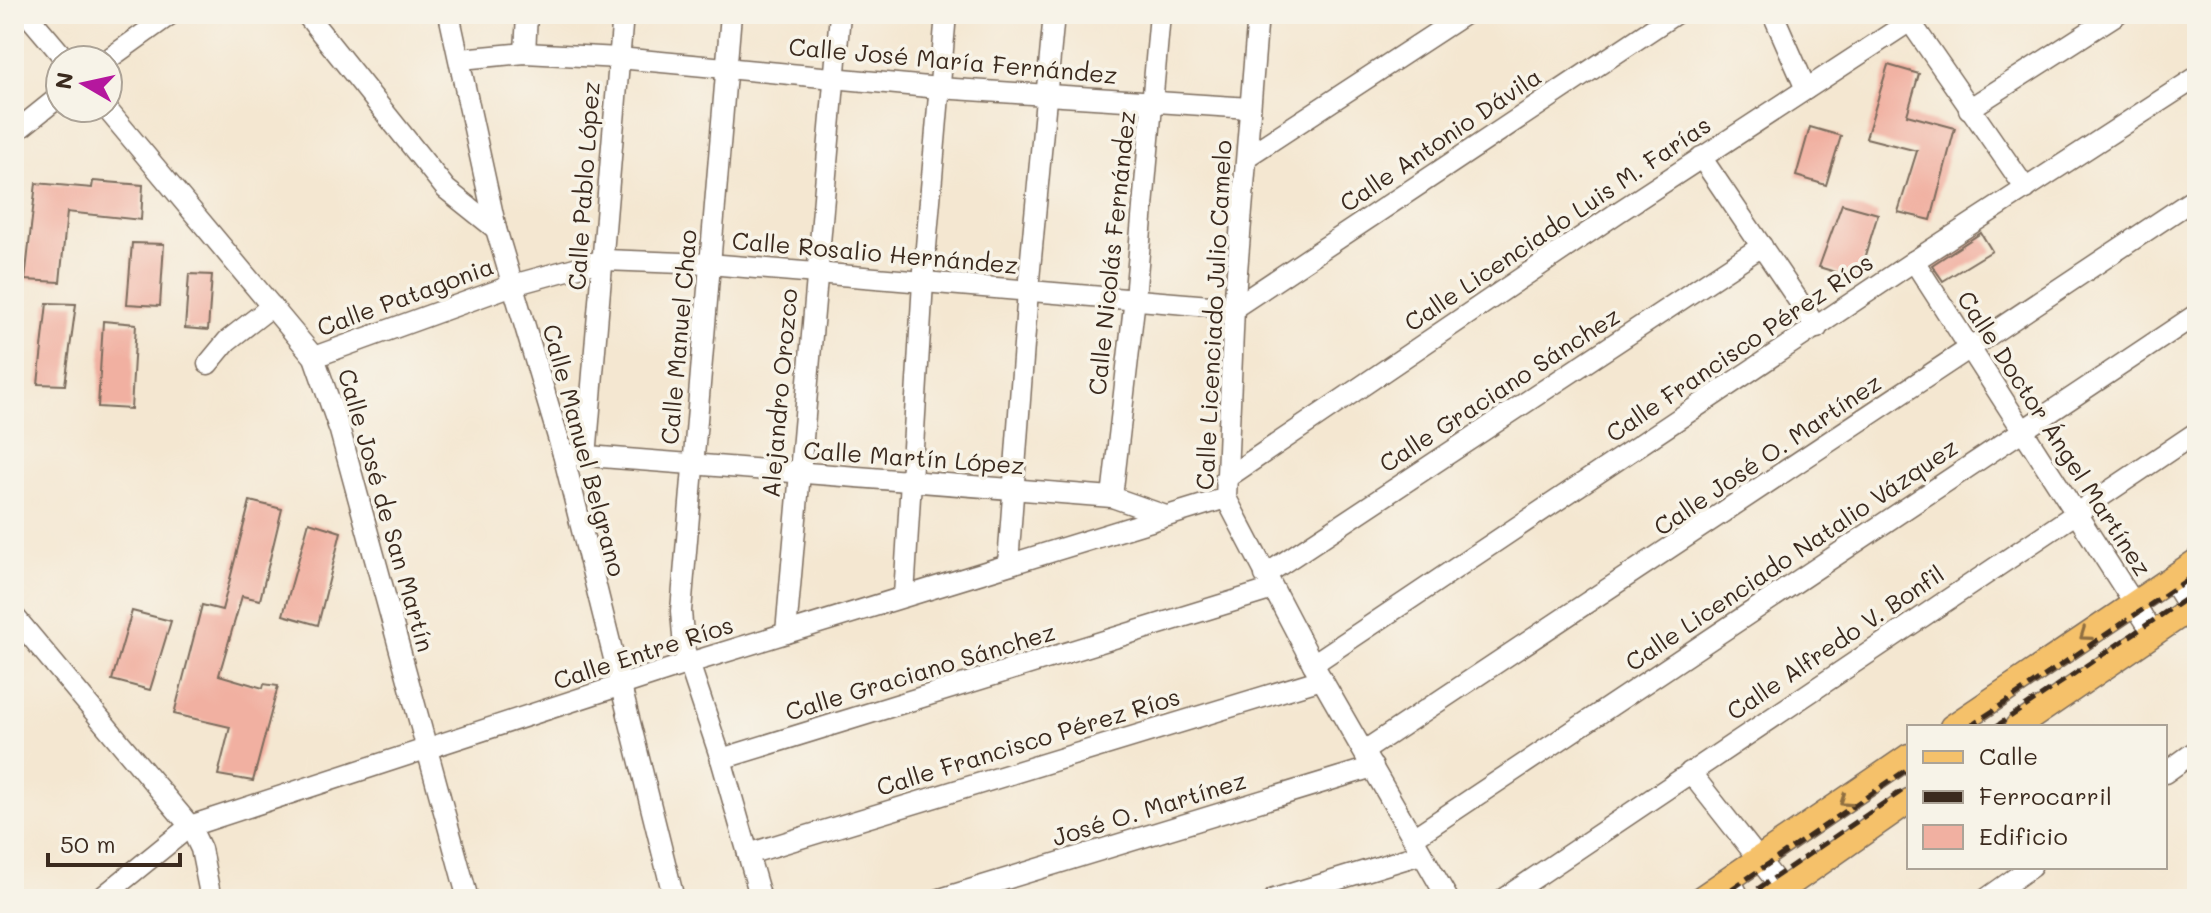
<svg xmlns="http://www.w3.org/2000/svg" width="2211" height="913" font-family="Mali,sans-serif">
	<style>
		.building { fill: #f1b0a1 }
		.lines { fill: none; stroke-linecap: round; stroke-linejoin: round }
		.minor-casing { stroke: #7c6c5d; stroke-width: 23 }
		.major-casing { stroke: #7c6c5d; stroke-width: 27 }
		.minor { stroke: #fff; stroke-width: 20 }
		.major { stroke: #f5c16b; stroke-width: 24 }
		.rail { stroke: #3b2a1e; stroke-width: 5; stroke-dasharray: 12 6; stroke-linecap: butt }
		.oneway { stroke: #8f6e41 }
		.labels { text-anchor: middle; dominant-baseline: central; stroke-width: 7; stroke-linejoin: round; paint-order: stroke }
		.street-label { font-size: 24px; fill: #3b2a1e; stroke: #f7f3e8 }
	</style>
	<rect width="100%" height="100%" fill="#f7f3e8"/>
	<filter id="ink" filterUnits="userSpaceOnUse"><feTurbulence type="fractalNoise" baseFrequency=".0125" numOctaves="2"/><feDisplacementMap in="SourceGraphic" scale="16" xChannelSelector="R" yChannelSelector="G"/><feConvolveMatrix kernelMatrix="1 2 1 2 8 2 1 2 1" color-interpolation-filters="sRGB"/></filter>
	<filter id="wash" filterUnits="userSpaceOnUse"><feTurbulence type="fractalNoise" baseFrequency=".006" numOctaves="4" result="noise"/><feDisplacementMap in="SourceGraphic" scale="32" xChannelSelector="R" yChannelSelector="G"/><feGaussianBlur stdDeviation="1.8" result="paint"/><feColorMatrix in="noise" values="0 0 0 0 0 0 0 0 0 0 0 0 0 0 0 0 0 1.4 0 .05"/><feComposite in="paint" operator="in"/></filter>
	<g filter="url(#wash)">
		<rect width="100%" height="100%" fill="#f4e7d1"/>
		<g id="blocks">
			<g class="building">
				<polygon points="1888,65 1919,74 1907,115 1955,128 1931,220 1898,212 1917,151 1866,138"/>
				<polygon points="1810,127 1841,136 1826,185 1796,176"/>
				<polygon points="93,181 143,185 141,220 67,212 60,282 25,280 36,183 92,188"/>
				<polygon points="1842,204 1878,214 1858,279 1819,267"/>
				<polygon points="1981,233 1992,251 1943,281 1932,265"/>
				<polygon points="132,243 164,244 160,306 127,304"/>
				<polygon points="189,274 212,275 208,330 185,328"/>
				<polygon points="47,303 76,304 65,385 38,384"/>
				<polygon points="103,321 136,324 131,409 98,407"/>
				<polygon points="250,501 282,509 260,600 242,596 219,675 263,688 264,684 278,686 253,781 218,775 230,727 174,714 202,605 222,610"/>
				<polygon points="309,522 341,532 318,625 283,615"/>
				<polygon points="132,611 171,621 150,690 112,680"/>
			</g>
		</g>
	</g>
	<g filter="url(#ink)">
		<use href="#blocks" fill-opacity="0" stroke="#7c6c5d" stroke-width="2"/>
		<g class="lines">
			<g class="minor-casing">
				<g id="minor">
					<polyline points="27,14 66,60"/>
					<polyline points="306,14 446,189 496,229"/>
					<polyline points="449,14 496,229 563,454 674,899"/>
					<polyline points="731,14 681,611 684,648 721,759 761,899"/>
					<polyline points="1258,14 1234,308 1226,498 1313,664 1448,899"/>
					<polyline points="1773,14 1806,89"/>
					<polyline points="1905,14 2026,189"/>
					<polyline points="525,53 527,14"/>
					<polyline points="461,59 525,53 619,58 939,88 1250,108"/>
					<polyline points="107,60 171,14"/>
					<polyline points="106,108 314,357 340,431 468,899"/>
					<polyline points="1969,109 2117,14"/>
					<polyline points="14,133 60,96"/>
					<polyline points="1248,156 1465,14"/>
					<polyline points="1701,157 1817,328"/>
					<polyline points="1914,261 2153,633"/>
					<polyline points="314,357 513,285 604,260 709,264 1234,308 1675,14"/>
					<polyline points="208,364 227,341 272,306"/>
					<polyline points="563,454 1112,497 1163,515"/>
					<polyline points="586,457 623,14"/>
					<polyline points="1225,479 1617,213 1921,14"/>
					<polyline points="1112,497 1135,298 1160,14"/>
					<polyline points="1008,564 1028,290 1054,14"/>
					<polyline points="1265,575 1762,246"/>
					<polyline points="2170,578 2197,621"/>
					<polyline points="904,596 923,282 946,14"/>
					<polyline points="14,616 190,826 201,849 211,899"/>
					<polyline points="786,633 840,14"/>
					<polyline points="1313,664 1914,261 2197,77"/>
					<polyline points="1364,751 2197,197"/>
					<polyline points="721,759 1273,589"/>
					<polyline points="1690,772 1783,890"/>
					<polyline points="2165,773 2197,750"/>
					<polyline points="1413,838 2197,314"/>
					<polyline points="748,854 1322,679"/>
					<polyline points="1730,879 1740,899"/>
					<polyline points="100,899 190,826 689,663 1226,498"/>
					<polyline points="940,899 1373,767"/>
					<polyline points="1274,899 1421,854"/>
					<polyline points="1503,899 2197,432"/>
					<polyline points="1986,899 2031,867"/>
					<polyline points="2196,899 2197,898"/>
				</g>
			</g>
			<g class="major-casing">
				<g id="major">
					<polyline points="1952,727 2197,561"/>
					<polyline points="2017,727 2197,604"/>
					<polyline points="1700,899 1909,756"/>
					<polyline points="1769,899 1909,801"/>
				</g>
			</g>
			<use href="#minor" class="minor"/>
			<use href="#major" class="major"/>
			<g class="rail">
				<polyline points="1969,727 2197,573"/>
				<polyline points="1995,727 2197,591"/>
				<polyline points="1717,899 1909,768"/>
				<polyline points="1743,899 1909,786"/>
			</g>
		</g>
		<defs><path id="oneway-chevron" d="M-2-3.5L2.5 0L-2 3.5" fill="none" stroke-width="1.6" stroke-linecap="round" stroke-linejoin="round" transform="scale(2)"/></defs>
		<g class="oneway">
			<use href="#oneway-chevron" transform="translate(2085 635) rotate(145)"/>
			<use href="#oneway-chevron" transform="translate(1845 801) rotate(146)"/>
		</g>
	</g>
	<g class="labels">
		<g class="street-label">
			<text transform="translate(953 60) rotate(5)">Calle José María Fernández</text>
			<text transform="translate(1440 139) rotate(-34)">Calle Antonio Dávila</text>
			<text transform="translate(583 186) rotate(-86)">Calle Pablo López</text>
			<text transform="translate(1557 223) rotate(-34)">Calle Licenciado Luis M. Farías</text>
			<text transform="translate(875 252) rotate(5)">Calle Rosalio Hernández</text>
			<text transform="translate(1111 253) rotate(-84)">Calle Nicolás Fernández</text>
			<text transform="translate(405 296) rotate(-20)">Calle Patagonia</text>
			<text transform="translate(1213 315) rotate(-87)">Calle Licenciado Julio Camelo</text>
			<text transform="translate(678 337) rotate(-85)">Calle Manuel Chao</text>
			<text transform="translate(1739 347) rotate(-34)">Calle Francisco Pérez Ríos</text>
			<text transform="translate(1499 389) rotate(-33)">Calle Graciano Sánchez</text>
			<text transform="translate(779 393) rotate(-85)">Alejandro Orozco</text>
			<text transform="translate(2055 433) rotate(57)">Calle Doctor Ángel Martínez</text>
			<text transform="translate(585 450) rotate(75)">Calle Manuel Belgrano</text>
			<text transform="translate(1767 454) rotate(-34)">Calle José O. Martínez</text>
			<text transform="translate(914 457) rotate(4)">Calle Martín López</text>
			<text transform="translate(387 510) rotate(74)">Calle José de San Martín</text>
			<text transform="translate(1791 554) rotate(-34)">Calle Licenciado Natalio Vázquez</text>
			<text transform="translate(1835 642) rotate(-34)">Calle Alfredo V. Bonfil</text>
			<text transform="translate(643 652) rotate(-18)">Calle Entre Ríos</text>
			<text transform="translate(920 671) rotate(-17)">Calle Graciano Sánchez</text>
			<text transform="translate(1028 741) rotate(-17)">Calle Francisco Pérez Ríos</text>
			<text transform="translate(1149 808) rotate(-17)">José O. Martínez</text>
		</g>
	</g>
	<rect width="2211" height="913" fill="none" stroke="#f7f3e8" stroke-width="48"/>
	<rect x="1907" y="725" width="260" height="144" fill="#f7f3e8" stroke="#aca397" stroke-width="2"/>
	<rect x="1923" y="751" width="40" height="12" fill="#f5c16b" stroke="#aca397" stroke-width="2"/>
	<text x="1979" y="765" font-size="24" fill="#3b2a1e">Calle</text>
	<rect x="1923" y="791" width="40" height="12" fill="#3b2a1e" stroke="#aca397" stroke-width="2"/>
	<text x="1979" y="805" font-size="24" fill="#3b2a1e">Ferrocarril</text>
	<rect x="1923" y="825" width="40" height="24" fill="#f1b0a1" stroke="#aca397" stroke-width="2"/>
	<text x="1979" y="845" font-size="24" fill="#3b2a1e">Edificio</text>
	<g transform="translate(84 84) rotate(279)"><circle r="38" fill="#f7f3e8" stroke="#aca397" stroke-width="2"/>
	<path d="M0-6L14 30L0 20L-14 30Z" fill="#b5179e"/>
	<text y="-12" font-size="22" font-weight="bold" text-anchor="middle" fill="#3b2a1e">N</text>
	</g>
	<path d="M48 853v12h132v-12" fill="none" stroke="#3b2a1e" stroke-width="4"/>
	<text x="60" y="853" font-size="24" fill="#3b2a1e" stroke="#f7f3e8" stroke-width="6" paint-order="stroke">50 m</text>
</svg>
